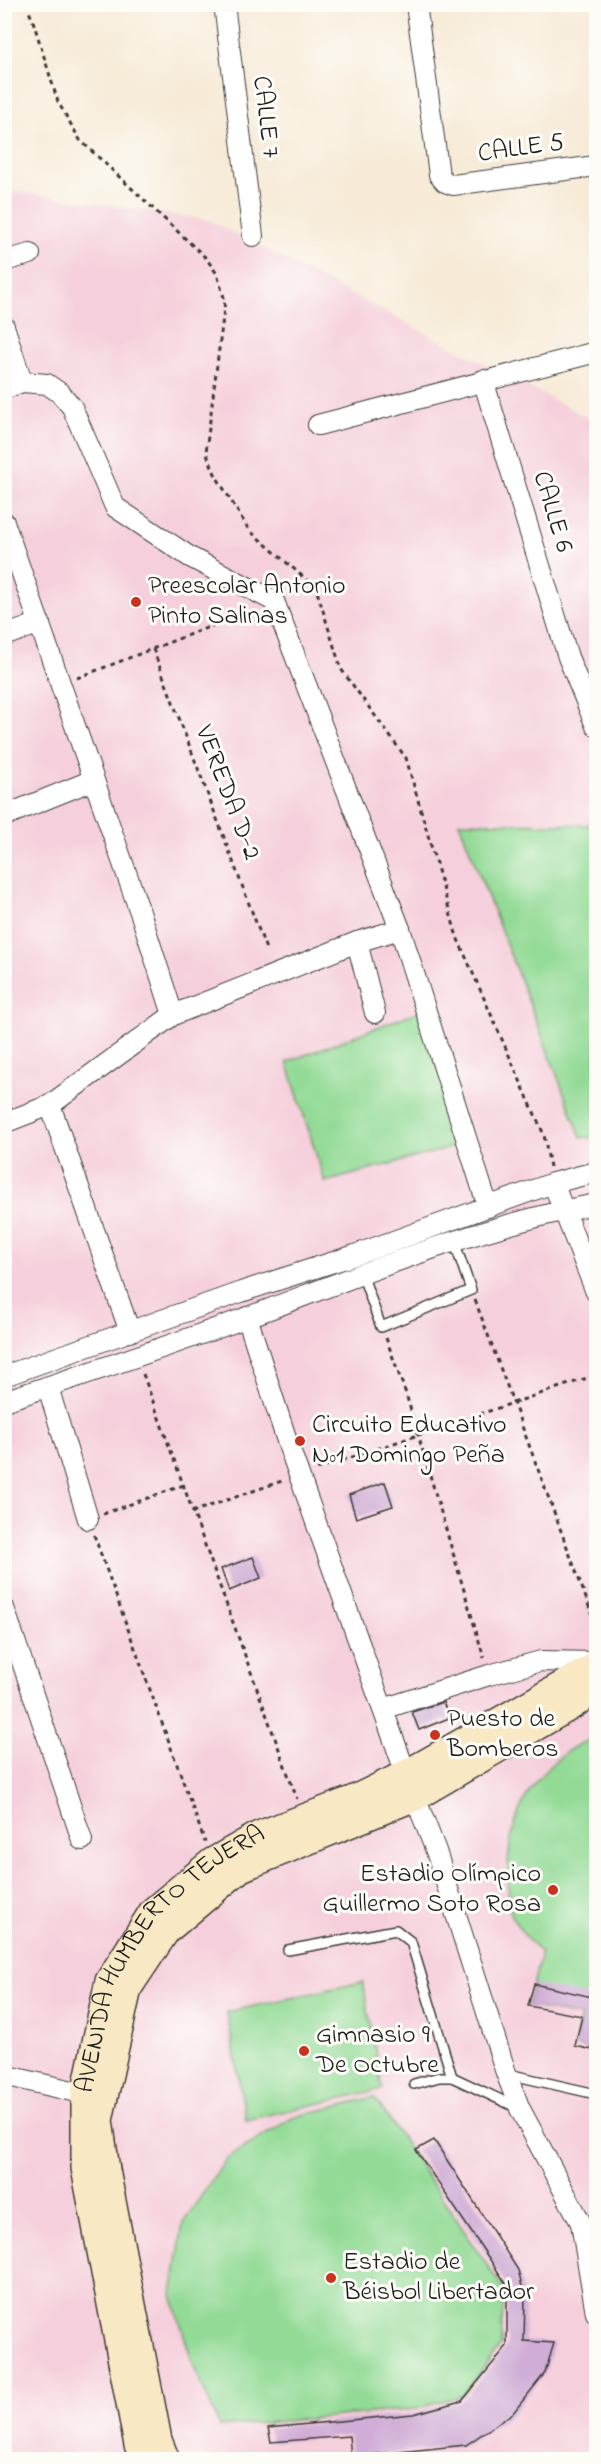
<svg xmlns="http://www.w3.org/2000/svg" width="601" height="2464" font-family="'Indie Flower',sans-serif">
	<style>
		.built { fill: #f5cfdb }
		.green { fill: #92da95; stroke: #577b58; stroke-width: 1.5 }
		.building { fill: #d0add6 }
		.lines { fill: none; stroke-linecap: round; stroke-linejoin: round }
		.lane-casing { stroke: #3d3b38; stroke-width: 12 }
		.street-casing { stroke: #3d3b38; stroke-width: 22 }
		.secondary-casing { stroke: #3d3b38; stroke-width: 30 }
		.path { stroke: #3d3b38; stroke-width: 3; stroke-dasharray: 4.5 4.5; stroke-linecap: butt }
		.lane { stroke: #fff; stroke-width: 9 }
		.street { stroke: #fff; stroke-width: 20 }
		.secondary { stroke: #f8e8c3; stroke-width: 27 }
		.poi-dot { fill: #c8321e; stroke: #fdfcf7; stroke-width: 2 }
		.labels { text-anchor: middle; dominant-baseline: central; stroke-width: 6; stroke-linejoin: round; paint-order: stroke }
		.street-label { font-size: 26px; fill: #1c1c1c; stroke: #fdfcf7 }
		.poi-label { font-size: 26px; fill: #1c1c1c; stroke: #fdfcf7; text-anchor: start }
	</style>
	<rect width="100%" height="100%" fill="#fdfcf7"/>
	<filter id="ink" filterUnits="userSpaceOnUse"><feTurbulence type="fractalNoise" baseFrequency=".0167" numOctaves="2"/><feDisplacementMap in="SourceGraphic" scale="12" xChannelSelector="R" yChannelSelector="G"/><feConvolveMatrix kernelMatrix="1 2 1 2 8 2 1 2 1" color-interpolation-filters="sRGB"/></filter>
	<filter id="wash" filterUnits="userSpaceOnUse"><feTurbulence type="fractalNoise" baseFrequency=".008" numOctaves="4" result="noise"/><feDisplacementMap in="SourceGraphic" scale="24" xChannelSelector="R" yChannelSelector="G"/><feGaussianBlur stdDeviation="1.35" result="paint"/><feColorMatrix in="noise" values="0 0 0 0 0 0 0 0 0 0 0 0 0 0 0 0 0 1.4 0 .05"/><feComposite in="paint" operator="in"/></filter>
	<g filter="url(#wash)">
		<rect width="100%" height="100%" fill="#f7ebd8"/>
		<polygon class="built" points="5,190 209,220 596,422 596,2459 5,2460"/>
		<g class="green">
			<polygon points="459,822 596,825 596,1138 581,1137"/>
			<polygon points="419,1011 464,1144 325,1182 287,1062"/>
			<path d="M596,1739V2051L575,2046L581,2016L528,2006L541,1953C530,1941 517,1929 511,1913C508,1906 509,1894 508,1886C505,1835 521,1785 564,1754C575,1746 583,1741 596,1739Z"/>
			<polygon points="363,1982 382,2089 246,2120 227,2012"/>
			<polygon points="374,2097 504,2290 501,2345 463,2395 416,2409 220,2427 192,2362 172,2295 183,2223 227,2158 294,2117"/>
		</g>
		<g id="blocks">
			<g class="building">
				<polygon points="385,1482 393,1506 356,1518 349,1495"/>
				<polygon points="253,1557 261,1578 229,1591 221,1569"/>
				<polygon points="443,1702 449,1718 419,1730 412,1712"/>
				<polygon points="534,1984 597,1998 597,2051 575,2046 582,2016 528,2006"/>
				<polygon points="434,2140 518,2270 525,2299 524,2341 554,2343 545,2373 513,2413 466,2445 351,2457 349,2436 271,2442 268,2428 413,2414 462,2401 507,2346 507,2285 416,2150"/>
			</g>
		</g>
	</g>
	<g filter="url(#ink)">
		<use href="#blocks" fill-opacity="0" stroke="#3d3b38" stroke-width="1.5"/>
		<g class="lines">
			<g class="lane-casing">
				<g id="lane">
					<polyline points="362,1274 381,1327 471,1290 454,1241"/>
					<polyline points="288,1950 396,1930 411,1942 452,2077"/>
					<polyline points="508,2074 596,2094"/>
					<polyline points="414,2084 439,2077 452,2077 518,2108"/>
				</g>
			</g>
			<g class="street-casing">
				<g id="street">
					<polyline points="224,4 253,236"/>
					<polyline points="416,4 439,175 445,182 453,185 596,166"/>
					<polyline points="4,261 30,254"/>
					<polyline points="4,326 22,382"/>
					<polyline points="483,380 568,657 596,726"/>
					<polyline points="4,389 22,382 47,384 60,393 72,407 115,507 190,557 274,601 400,929 488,1207"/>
					<polyline points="318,425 596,352"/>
					<polyline points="4,522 142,918 173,1015"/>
					<polyline points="4,636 40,623"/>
					<polyline points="4,816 93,780"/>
					<polyline points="357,942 375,1013"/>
					<polyline points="50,1105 130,1332"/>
					<polyline points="4,1123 50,1105 173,1015 357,942 400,929"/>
					<polyline points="553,1183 596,1292"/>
					<polyline points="247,1317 288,1444 406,1774 436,1851 506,2073 520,2109 581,2223 596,2313"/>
					<polyline points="4,1376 241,1292 355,1255 553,1183 596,1172"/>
					<polyline points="48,1387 88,1519"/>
					<path d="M4,1401C92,1372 181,1342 267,1310C375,1269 483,1225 596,1204"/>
					<polyline points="4,1608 82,1840"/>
					<polyline points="383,1709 489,1675 541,1661 596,1662"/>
					<polyline points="4,2075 85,2094"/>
				</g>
			</g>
			<g class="secondary-casing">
				<g id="secondary">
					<path id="s1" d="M144,2460L138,2445L85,2168V2094L109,1981L153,1911L212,1862L259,1835L352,1800L406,1774L596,1666"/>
					<polyline points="166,2460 158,2440 106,2170 99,2120 128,1988 166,1931 241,1868 415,1797 571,1706 596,1689"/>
				</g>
			</g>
			<g class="path">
				<polyline points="26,4 33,21 58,102 80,140 206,258 217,274 225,301 206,452 216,476 249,530 316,588 341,669 406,758 457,937 544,1135 550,1167"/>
				<polyline points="153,649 266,949"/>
				<polyline points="77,678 253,610"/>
				<polyline points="475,1300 596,1625"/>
				<polyline points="386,1338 406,1394 484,1658"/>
				<polyline points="143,1374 297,1799"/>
				<polyline points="317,1469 596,1375"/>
				<polyline points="192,1512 282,1481"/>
				<polyline points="103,1514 184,1485"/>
				<polyline points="94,1535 205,1842"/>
			</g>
			<use href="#lane" class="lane"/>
			<use href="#street" class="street"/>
			<use href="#secondary" class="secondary"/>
		</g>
	</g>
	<g class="poi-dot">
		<circle cx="136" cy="602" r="6"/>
		<circle cx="300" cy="1441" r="6"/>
		<circle cx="435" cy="1735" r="6"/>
		<circle cx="553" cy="1890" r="6"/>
		<circle cx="304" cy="2051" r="6"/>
		<circle cx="331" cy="2278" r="6"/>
	</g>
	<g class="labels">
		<g class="street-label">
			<text transform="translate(265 117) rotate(83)">CALLE 7</text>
			<text transform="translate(521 149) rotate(-8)">CALLE 5</text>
			<text transform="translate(552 512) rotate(73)">CALLE 6</text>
			<text transform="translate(227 793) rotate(69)">VEREDA D-2</text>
			<text stroke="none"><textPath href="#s1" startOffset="540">AVENIDA HUMBERTO TEJERA</textPath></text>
		</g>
		<g class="poi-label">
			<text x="148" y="587">Preescolar Antonio<tspan x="148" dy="30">Pinto Salinas</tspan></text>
			<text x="312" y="1426">Circuito Educativo<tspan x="312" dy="30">Nº1 Domingo Peña</tspan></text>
			<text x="447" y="1720">Puesto de<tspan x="447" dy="30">Bomberos</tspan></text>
			<text x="541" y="1875" text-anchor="end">Estadio Olímpico<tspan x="541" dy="30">Guillermo Soto Rosa</tspan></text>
			<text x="316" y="2036">Gimnasio 9<tspan x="316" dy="30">De Octubre</tspan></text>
			<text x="343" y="2263">Estadio de<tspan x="343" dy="30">Béisbol Libertador</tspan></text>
		</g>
	</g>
	<rect width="601" height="2464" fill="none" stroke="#fdfcf7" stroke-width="24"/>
</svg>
